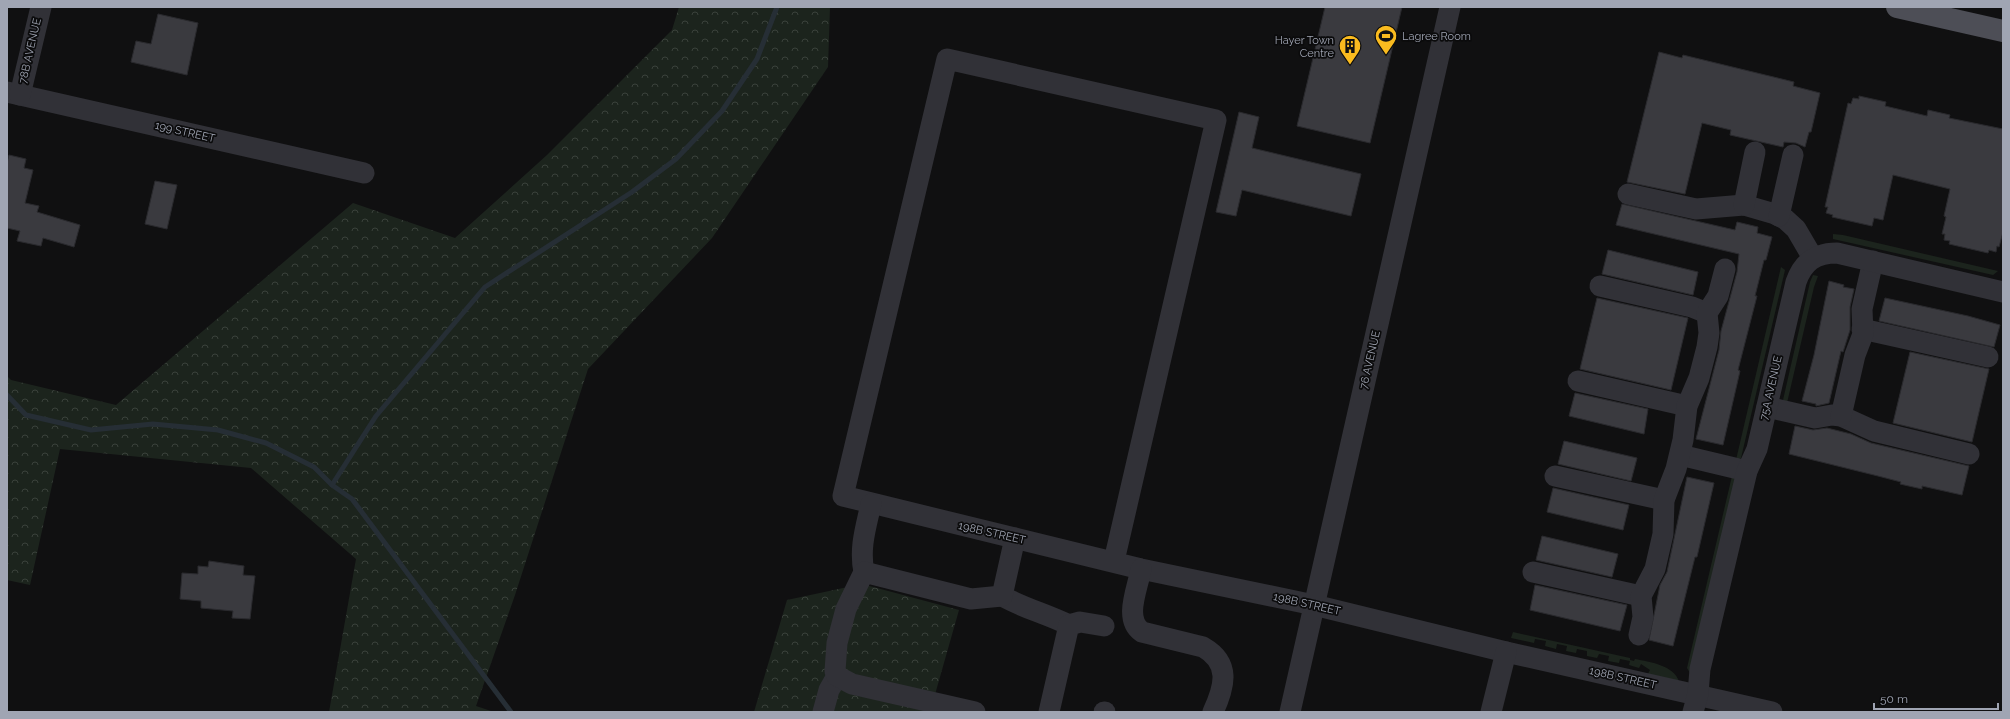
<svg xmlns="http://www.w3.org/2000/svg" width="2010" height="719" font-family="Raleway,sans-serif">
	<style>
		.green { fill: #1c241d }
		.forest { fill: url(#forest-crowns) }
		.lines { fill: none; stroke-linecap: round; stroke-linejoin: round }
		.stream { stroke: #262e35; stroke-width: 5 }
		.building { fill: #3a3a3f; stroke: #2a2a2e }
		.minor { stroke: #313137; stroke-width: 21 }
		.major { stroke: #4d4e56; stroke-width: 22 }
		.labels { text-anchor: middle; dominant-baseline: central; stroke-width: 3.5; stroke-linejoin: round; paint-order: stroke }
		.poi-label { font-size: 11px; fill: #a0a5b3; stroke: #0b0b0c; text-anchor: start }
		.street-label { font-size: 11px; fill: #a0a5b3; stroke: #0b0b0c }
	</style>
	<defs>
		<pattern id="forest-crowns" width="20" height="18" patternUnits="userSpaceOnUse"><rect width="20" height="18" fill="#1c241d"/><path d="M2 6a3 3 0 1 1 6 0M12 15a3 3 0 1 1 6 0" fill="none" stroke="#3a413b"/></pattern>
	</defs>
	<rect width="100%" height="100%" fill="#101011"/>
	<g class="green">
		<polygon points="1833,234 1843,235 1998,271 1993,275 1833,239"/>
		<polygon points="1781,267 1785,270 1741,458 1736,460"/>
		<polygon points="1813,275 1818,276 1814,287 1787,403 1783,400 1810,282"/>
		<polygon points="1732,476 1736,480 1690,673 1687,668"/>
		<path d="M1513,632L1630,658V660L1634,661L1635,659C1650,662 1673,665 1679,681L1648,674L1650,670L1641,664L1639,668L1629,665L1630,661L1620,659L1619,663L1608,661L1609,656L1599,654L1597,658L1587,656V651L1577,649L1576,653L1566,651L1567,646L1557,644L1556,649L1545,646L1546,641L1535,639L1534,643L1511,638Z"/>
	</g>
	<g class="forest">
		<polygon points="679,7 830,7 828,67 712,238 588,369 515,595 476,706 494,712 329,712 356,559 251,468 60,449 30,585 7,580 7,376 11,380 116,405 353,203 455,238 547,155 672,30"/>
		<polygon points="862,584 959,610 930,712 754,712 787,600"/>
	</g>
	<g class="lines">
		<g class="stream">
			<polyline points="7,395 26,415 91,430 153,424 218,430 266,443 314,467 332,485 352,499 511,712"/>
			<polyline points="332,485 376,416 485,287 632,192 676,159 722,111 757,59 777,7"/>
		</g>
	</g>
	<g class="building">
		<polygon points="1325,7 1402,7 1370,143 1297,126"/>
		<polygon points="158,14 198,23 187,75 131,62 136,41 151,44"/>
		<polygon points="1659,52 1682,58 1683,55 1794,82 1793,86 1820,93 1811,132 1809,132 1805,147 1796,143 1784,142 1783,147 1730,135 1731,130 1702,123 1685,194 1627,182"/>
		<polygon points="1859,96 1886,102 1885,106 1927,116 1928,110 1950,115 1949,118 2003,129 2003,232 1999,247 1997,246 1996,252 1989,250 1988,253 1949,244 1950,241 1944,240 1945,234 1942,234 1946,217 1944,216 1950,189 1893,175 1883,220 1874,218 1872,226 1832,217 1833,215 1826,213 1828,207 1825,207 1848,103 1851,104 1853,98 1859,99"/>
		<polygon points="1239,112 1259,117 1252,148 1361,174 1351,216 1242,190 1236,216 1216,212"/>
		<polygon points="9,155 26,159 24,168 33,170 25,203 39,206 37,212 80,225 74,247 43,238 41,246 17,241 20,231 7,228 7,163"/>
		<polygon points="155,181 177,185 167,229 145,224"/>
		<polygon points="1622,204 1735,230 1737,222 1758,227 1757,233 1772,237 1766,260 1764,260 1755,296 1757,296 1738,370 1740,371 1723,445 1696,439 1719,350 1721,331 1737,272 1739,254 1616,225"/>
		<polygon points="1608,250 1698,272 1693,295 1602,274"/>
		<polygon points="1829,281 1844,285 1843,287 1854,289 1850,307 1850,330 1843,352 1841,351 1829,403 1816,406 1816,404 1802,401 1814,355"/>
		<polygon points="1597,298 1688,318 1671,390 1580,369"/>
		<polygon points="1885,298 1968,316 2000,325 1994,347 1879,321"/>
		<polygon points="1910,352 1989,369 1972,442 1893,423"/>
		<polygon points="1575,393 1648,409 1644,434 1569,416"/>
		<polygon points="1795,426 1813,430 1827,428 1851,434 1871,443 1969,466 1962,495 1922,486 1922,489 1900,484 1901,482 1878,476 1789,454"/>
		<polygon points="1564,441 1637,458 1631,481 1558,464"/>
		<polygon points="1687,477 1714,483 1697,557 1695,557 1673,646 1649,640 1660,585 1667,572"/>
		<polygon points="1553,488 1629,505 1623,530 1547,512"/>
		<polygon points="1542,536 1618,554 1612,577 1536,560"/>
		<polygon points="209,561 244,566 243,575 255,576 250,619 232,618 233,611 201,608 201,601 180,599 182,573 198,574 198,566 208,567"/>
		<polygon points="1535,585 1627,605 1620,631 1530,610"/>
	</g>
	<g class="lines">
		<g class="minor">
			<polyline points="7,92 364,173"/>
			<polyline points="20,95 41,7"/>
			<polyline points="1628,194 1696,209 1744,205 1775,214 1785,219 1796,229 1813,258"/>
			<polyline points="1744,205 1755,152"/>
			<polyline points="1779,216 1793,155"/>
			<polyline points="1600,286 1692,307 1707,313"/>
			<polyline points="1862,329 1988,357"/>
			<polyline points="1578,381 1687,406"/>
			<polyline points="1767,407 1815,418 1832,415 1841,416 1874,431 1969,454"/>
			<polyline points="1841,416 1855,355 1863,334 1862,309 1873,261"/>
			<polyline points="1680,455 1747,471"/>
			<polyline points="1555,476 1664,500"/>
			<polyline points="1114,561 1216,120 947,59 843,496 1141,569 1314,605 1506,652 1772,712"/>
			<path d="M1141,569C1138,588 1123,619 1142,632L1203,647C1231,663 1225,686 1213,712"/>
			<path d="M864,572C859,548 866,527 871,504"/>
			<polyline points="1533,572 1641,596"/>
			<path d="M1002,596C1023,608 1047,614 1069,625"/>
			<polyline points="1639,635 1643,617 1641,596 1655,569 1663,534 1664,500 1676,469 1683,440 1687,406 1699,378 1707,347 1709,333 1707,313 1718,296 1725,269"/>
			<polyline points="823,712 829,690 837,676"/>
			<polyline points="975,712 852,684 837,676 835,671 837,643 846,609 864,572 971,599 1002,596 1015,538"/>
			<polyline points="1049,712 1069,625 1080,622 1104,626"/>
			<polyline points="1104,712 1105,712"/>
			<polyline points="1290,712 1450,7"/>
			<polyline points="1491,712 1506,652"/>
			<path d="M1693,712L1698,694L1700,669L1747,471L1757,449L1796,282C1803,262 1815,253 1837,253L2003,292"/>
		</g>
		<polyline class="major" points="1897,7 2003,31"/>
	</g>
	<defs>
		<g id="stadium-pin" transform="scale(1.15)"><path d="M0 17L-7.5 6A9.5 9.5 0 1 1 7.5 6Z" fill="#fabb1f" stroke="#0b0b0c"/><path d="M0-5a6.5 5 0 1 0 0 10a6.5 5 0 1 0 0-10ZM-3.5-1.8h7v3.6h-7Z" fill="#111"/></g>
		<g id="building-pin" transform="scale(1.15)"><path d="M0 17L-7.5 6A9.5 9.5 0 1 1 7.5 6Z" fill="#fabb1f" stroke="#0b0b0c"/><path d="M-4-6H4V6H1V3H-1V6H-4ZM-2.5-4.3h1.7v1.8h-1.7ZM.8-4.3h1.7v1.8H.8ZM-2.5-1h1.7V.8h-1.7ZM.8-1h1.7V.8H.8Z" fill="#111"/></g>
	</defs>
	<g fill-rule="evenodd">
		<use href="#stadium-pin" x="1386" y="36"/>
		<use href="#building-pin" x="1350" y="46"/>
	</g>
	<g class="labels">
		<g class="poi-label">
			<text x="1402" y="36">Lagree Room</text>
			<text x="1334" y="40" text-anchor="end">Hayer Town<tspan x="1334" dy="13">Centre</tspan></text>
		</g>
		<g class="street-label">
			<text transform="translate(30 51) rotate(-77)">78B AVENUE</text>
			<text transform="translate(185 132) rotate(13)">199 STREET</text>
			<text transform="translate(1370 360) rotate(-77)">76 AVENUE</text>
			<text transform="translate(1771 388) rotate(-77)">75A AVENUE</text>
			<text transform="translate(992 533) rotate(13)">198B STREET</text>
			<text transform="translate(1307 604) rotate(13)">198B STREET</text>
			<text transform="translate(1623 678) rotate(13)">198B STREET</text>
		</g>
	</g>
	<rect width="2010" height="719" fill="none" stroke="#a0a5b3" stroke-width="16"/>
	<path d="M1874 703v6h124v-6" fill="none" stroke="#a0a5b3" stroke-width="2"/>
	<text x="1880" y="703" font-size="12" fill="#a0a5b3" stroke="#0b0b0c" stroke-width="3" paint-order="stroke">50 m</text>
</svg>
